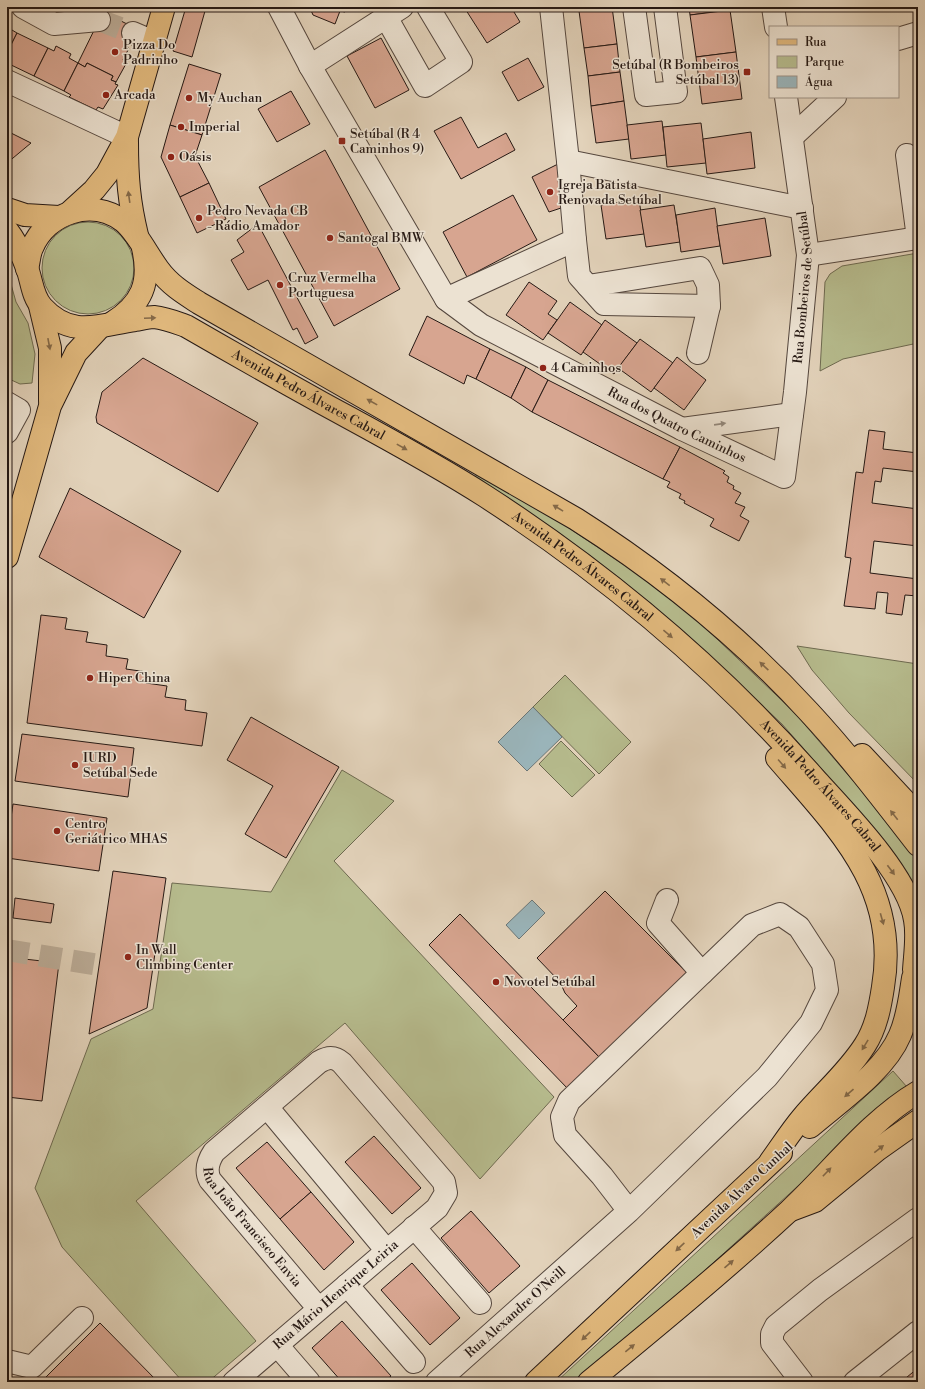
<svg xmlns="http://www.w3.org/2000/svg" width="925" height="1389" font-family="'Libre Bodoni',serif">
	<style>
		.green { fill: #b6bb8d; stroke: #6e6a50 }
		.water { fill: #9ab5bb; stroke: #6c7778 }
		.building { fill: #d7a590; stroke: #261914 }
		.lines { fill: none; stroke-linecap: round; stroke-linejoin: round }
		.minor-tunnel { stroke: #bcad99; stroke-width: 22; stroke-dasharray: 22 11; stroke-linecap: butt }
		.minor-casing { stroke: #55473e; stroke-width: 24 }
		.major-casing { stroke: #261914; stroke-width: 24 }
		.highway-casing { stroke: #261914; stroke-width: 24 }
		.minor { stroke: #ece2d2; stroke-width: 22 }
		.major { stroke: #e1b97d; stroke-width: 22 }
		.highway { stroke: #e1b97d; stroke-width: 22 }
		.oneway { fill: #846948 }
		.oneway2 { fill: #93887c }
		.poi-dot { fill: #8f2418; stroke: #ece2d2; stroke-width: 1.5 }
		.labels { text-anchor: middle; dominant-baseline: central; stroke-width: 3; stroke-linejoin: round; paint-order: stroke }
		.poi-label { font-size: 13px; fill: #261914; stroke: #ece2d2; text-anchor: start }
		.street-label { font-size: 13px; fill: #261914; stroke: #ece2d2 }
	</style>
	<rect width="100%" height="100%" fill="#e2d2ba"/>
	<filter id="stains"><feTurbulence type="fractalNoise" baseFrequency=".005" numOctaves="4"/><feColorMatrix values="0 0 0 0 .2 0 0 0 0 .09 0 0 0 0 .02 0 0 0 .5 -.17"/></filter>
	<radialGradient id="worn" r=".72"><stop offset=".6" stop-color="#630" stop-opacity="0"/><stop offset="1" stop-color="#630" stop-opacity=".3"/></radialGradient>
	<g class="green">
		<circle cx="88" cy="268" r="46"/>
		<polygon points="918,253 918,343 843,359 820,371 825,282 830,274 842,266"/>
		<polygon points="7,270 16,302 28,323 35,354 32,383 20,384 7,378"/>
		<polygon points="477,474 557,520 639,575 698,621 793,711 868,798 918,859 918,878 912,883 855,807 782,724 687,635 629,587 551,529 473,480"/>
		<polygon points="797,646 918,664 918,784 849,713 812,670"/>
		<polygon points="565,675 631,742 599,774 533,707"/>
		<polygon points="561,741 595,775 572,797 539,764"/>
		<polygon points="342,770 394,801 334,861 554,1097 480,1179 345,1023 136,1201 256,1341 208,1382 183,1382 62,1247 35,1188 91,1039 153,1009 172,883 271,892"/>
		<polygon points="893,1071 907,1087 680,1293 572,1382 556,1382"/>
	</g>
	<g class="water">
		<polygon points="533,707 562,737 527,771 498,742"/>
		<polygon points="532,900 545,913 519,939 506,925"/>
	</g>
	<g class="building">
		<polygon points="186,7 205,11 192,57 173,51"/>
		<polygon points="190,7 204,7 203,11"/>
		<polygon points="347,7 345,12 340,11 335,24 313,15 310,8"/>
		<polygon points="464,7 511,7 520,22 487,43"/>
		<polygon points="612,7 617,44 584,48 579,11"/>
		<polygon points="689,7 730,7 730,10 690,15"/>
		<polygon points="730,10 736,52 696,57 690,15"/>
		<polygon points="103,12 135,28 126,46 129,48 123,60 127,62 116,82 111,80 113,76 87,63 85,67 78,63"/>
		<polygon points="7,23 9,24 7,27 17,33 7,53"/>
		<polygon points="17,33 48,48 34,76 7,63 7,53"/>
		<polygon points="381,38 409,90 375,108 347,56"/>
		<polygon points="617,44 620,72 588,76 584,48"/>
		<polygon points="56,46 71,54 69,58 78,63 64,91 34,76 48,48 54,51"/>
		<polygon points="736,52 742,99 702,104 696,57"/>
		<polygon points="528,58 544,87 518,101 502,72"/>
		<polygon points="78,63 85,67 87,63 113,76 111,80 116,82 115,84 118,85 103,109 98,107 96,110 69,97 71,95 64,91"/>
		<polygon points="189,64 221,74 202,135 170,125"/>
		<polygon points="620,72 624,101 591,106 588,76"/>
		<polygon points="291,91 310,124 277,142 258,109"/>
		<polygon points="624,101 629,139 596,143 591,106"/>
		<polygon points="461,117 478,148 506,133 515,150 461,179 434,131"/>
		<polygon points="662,121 666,155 631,159 627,125"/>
		<polygon points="701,123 706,163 667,167 663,127"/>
		<polygon points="170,125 202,135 195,156 209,183 180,197 161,157"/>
		<polygon points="7,131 31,143 7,163"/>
		<polygon points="751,132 755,168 707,174 703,139"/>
		<polygon points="325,150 400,289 334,326 259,187"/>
		<polygon points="558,164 561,208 549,212 532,177"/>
		<polygon points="209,183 226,219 197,233 180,197"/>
		<polygon points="513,195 537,240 467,277 443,232"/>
		<polygon points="639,199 644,234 606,239 601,205"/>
		<polygon points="674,205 680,242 646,247 640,210"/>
		<polygon points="715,208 720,246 681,252 676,215"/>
		<polygon points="765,218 771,256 723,264 717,226"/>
		<polygon points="258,224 318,337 305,344 297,328 293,330 268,280 248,290 231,260 244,252 237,240"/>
		<polygon points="529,282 557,301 548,314 557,320 543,340 506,315"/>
		<polygon points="570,302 602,325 581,355 548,333"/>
		<polygon points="427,316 490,349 476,379 467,375 464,384 409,355"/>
		<polygon points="605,320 637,343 614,374 583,352"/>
		<polygon points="640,339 673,363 651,392 618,368"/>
		<polygon points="490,349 526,367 511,398 476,379"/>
		<polygon points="677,357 706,380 684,410 654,388"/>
		<polygon points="143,358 258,423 218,492 97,423 96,417 102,392"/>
		<polygon points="526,367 548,380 532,412 511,398"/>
		<polygon points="548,380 680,447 663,479 532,412"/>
		<polygon points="869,430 885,432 883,449 918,453 918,472 883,468 881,482 875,481 872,503 918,509 918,546 874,541 870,573 918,579 918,596 905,595 902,615 886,613 888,593 877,592 875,609 844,606 851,558 845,557 856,472 863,473"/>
		<polygon points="680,447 725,471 723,473 729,477 727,482 734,486 733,489 741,493 735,503 745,507 740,516 749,521 739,541 710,526 714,519 684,503 685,501 679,498 681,494 667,487 670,482 663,479"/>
		<polygon points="70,488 181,551 144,618 39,557"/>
		<polygon points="41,615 67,618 65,629 88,632 86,642 107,645 106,656 128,659 126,669 147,672 146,683 167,686 165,697 186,700 185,710 207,713 202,746 27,723"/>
		<polygon points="251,717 339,767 286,858 245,834 273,786 227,760"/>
		<polygon points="22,734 134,748 128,797 15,781"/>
		<polygon points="13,804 107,818 99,871 7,858 7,845"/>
		<polygon points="113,871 166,878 147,1008 89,1034"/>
		<polygon points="605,891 687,973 601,1059 563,1020 577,1006 565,993 560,982 537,958"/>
		<polygon points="15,898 54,904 51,923 13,918"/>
		<polygon points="460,914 601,1059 569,1090 429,945"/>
		<polygon points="7,957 59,963 42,1101 7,1097"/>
		<polygon points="374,1136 421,1188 392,1214 345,1162"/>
		<polygon points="267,1142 311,1192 280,1219 236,1168"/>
		<polygon points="311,1192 354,1242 324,1270 280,1219"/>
		<polygon points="471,1211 520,1266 489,1293 441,1238"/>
		<polygon points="412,1263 460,1318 430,1345 381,1290"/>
		<polygon points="342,1321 391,1376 384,1382 342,1382 312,1348"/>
		<polygon points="100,1323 158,1382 41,1382"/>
		<polygon points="918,1368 918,1382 901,1382"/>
	</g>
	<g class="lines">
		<g class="minor-tunnel">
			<polyline points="99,20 133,33"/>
			<polyline points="7,950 99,965"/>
		</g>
		<g class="minor-casing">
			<g id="minor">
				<polyline points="23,7 54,24 99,20"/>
				<path id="s1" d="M279,7L310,66L446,299L481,325L682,429L784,477L795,392L808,255L786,97"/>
				<polyline points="634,7 646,95 676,92 665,7"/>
				<polyline points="773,7 776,27"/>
				<polyline points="386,17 425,86 461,62 428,7"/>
				<polyline points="133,33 154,42"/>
				<polyline points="898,39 918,33"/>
				<polyline points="310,66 402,7"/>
				<polyline points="7,81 127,137"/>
				<polyline points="792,137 835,97"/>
				<polyline points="907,155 918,238"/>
				<polyline points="568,161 802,208"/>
				<polyline points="575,240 579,276 604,304 709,306"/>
				<polyline points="808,255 918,238"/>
				<polyline points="588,286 700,268 708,285 709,306 698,353"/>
				<polyline points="446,299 575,240 568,161 551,7"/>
				<polyline points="7,403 19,410 7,432"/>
				<polyline points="682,429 792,414"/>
				<polyline points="667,900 658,923 702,973"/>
				<polyline points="267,1107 387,1251"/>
				<polyline points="414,1227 480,1303"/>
				<polyline points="347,1285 414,1362"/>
				<polyline points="277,1345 309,1382"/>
				<polyline points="7,1361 32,1367 82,1318"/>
				<path id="s2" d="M234,1382L437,1208L446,1193L444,1182L342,1063C334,1056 328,1057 319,1062L214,1152C208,1161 205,1170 210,1180L319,1309"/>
				<path id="s3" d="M437,1382L629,1211L767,1077L811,1023L827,990L823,964L799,927L780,914L752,925L569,1101L562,1117L565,1135L602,1176L629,1211"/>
				<polyline points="802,1382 772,1343 772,1334 776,1326 820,1290 918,1219"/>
				<polyline points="855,1382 918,1332"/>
			</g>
		</g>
		<g class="major-casing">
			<g id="major">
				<path d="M127,142C127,177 129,202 137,235"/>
				<polyline points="7,209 25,215 59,217"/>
				<polyline points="71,211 94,190 107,174 127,137 164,7"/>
				<path id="s4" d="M7,230C16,242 22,254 27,268C32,281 32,296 42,307C71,339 99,325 135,320C141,319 148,317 154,317C165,318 175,322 186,326C231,352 277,378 322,403C377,433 432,462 485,496C607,575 721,671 817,781C847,814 908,876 915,920C918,936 915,954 914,970"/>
				<path d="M27,269C29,262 29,254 32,248C47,212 92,198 123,221C136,231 149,257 159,270C170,285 185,294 199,303L576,519C661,573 740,637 809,712C848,754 883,800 918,845"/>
				<polyline points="40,306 50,348 50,401"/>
				<path d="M112,323C142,304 151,283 143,248"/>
				<polyline points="7,557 50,406 76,353 100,327"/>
				<polyline points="862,755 918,815"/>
				<path d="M810,1127C839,1102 885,1071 900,1035C908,1017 910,997 913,978"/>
				<path d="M770,1162C781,1147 791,1131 802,1118C823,1093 848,1072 865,1045C876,1028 880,1007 883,987C900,887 837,828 777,758"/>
				<polyline points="536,1382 781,1153"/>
				<path d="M589,1382C657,1326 725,1270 789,1211C830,1173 870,1120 918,1092"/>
			</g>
		</g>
		<g class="highway-casing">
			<polyline id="highway" points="791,1210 815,1201 877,1150 918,1121"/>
		</g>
		<use href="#minor" class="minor"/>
		<use href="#major" class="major"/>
		<use href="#highway" class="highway"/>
	</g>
	<defs><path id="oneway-solid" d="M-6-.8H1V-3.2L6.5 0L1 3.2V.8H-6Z"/></defs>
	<g class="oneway">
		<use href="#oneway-solid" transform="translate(129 197) rotate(-98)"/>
		<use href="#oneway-solid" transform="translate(150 318) rotate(-2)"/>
		<use href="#oneway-solid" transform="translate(49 344) rotate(79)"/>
		<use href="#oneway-solid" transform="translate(372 402) rotate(-151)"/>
		<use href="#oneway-solid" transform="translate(402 447) rotate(29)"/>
		<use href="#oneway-solid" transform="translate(558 508) rotate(-149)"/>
		<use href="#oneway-solid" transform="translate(665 582) rotate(-142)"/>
		<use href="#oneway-solid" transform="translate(668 634) rotate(40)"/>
		<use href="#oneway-solid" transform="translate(764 666) rotate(-137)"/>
		<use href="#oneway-solid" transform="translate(782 764) rotate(49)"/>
		<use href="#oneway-solid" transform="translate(894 815) rotate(-128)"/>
		<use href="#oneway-solid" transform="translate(891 870) rotate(53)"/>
		<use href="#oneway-solid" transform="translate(882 919) rotate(74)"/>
		<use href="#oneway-solid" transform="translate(865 1045) rotate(121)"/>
		<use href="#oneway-solid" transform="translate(849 1093) rotate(139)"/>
		<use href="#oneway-solid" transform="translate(879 1149) rotate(-38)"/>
		<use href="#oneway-solid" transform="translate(827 1172) rotate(-46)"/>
		<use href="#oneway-solid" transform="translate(680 1247) rotate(137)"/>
		<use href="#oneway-solid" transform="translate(729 1264) rotate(-41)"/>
		<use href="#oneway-solid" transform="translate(586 1336) rotate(137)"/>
		<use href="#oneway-solid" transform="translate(630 1348) rotate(-39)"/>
	</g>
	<use class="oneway2" href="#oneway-solid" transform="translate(720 424) rotate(-8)"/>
	<g class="poi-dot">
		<circle cx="115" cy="52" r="4"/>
		<rect x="743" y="68" width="8" height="8" rx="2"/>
		<circle cx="106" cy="95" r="4"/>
		<circle cx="189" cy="98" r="4"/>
		<circle cx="181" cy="127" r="4"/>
		<rect x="338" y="137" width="8" height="8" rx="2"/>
		<circle cx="171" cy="157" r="4"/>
		<circle cx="550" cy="192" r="4"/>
		<circle cx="199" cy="218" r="4"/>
		<circle cx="330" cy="238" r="4"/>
		<circle cx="280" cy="285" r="4"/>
		<circle cx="543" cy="368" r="4"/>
		<circle cx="90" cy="678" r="4"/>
		<circle cx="75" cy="765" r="4"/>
		<circle cx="57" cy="831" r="4"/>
		<circle cx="128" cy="957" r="4"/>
		<circle cx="496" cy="982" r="4"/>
	</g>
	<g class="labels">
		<g class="poi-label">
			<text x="123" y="45">Pizza Do<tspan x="123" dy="15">Padrinho</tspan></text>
			<text x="739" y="65" text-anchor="end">Setúbal (R Bombeiros<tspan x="739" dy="15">Setúbal 13)</tspan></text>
			<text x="114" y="95">Arcada</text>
			<text x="197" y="98">My Auchan</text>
			<text x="189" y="127">Imperial</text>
			<text x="350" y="134">Setúbal (R 4<tspan x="350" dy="15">Caminhos 9)</tspan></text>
			<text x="179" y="157">Oásis</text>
			<text x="558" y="185">Igreja Batista<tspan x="558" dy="15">Renovada Setúbal</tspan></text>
			<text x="207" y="211">Pedro Nevada CB<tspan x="207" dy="15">- Rádio Amador</tspan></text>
			<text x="338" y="238">Santogal BMW</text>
			<text x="288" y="278">Cruz Vermelha<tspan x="288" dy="15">Portuguesa</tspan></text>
			<text x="551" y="368">4 Caminhos</text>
			<text x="98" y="678">Hiper China</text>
			<text x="83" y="758">IURD<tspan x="83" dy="15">Setúbal Sede</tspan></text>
			<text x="65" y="824">Centro<tspan x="65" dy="15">Geriátrico MHAS</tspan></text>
			<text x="136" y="950">In Wall<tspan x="136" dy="15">Climbing Center</tspan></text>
			<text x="504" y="982">Novotel Setúbal</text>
		</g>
		<g class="street-label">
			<text stroke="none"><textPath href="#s1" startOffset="910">Rua Bombeiros de Setúbal</textPath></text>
			<text stroke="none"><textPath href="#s4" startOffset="378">Avenida Pedro Álvares Cabral</textPath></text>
			<text stroke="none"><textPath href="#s1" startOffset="600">Rua dos Quatro Caminhos</textPath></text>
			<text stroke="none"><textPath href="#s4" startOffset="702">Avenida Pedro Álvares Cabral</textPath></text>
			<text stroke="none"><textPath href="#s4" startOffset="1026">Avenida Pedro Álvares Cabral</textPath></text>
			<text transform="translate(742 1190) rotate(-43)">Avenida Álvaro Cunhal</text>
			<text stroke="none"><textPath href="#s2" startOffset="708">Rua João Francisco Envia</textPath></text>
			<text stroke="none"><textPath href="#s2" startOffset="134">Rua Mário Henrique Leiria</textPath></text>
			<text stroke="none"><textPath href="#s3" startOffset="105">Rua Alexandre O'Neill</textPath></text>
		</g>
	</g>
	<rect width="925" height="1389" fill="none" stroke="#e2d2ba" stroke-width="24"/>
	<rect x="8" y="8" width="909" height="1373" fill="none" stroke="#261914" stroke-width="2"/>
	<rect x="12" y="12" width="901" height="1365" fill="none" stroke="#261914"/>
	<rect x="769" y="26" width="130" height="72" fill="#ece2d2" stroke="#9d9286"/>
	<rect x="777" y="39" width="20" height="6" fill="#e1b97d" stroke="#9d9286"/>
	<text x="805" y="46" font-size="12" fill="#261914">Rua</text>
	<rect x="777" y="56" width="20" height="12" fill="#b6bb8d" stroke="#9d9286"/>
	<text x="805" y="66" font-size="12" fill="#261914">Parque</text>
	<rect x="777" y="76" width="20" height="12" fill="#9ab5bb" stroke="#9d9286"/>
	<text x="805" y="86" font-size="12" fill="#261914">Água</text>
	<rect width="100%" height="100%" filter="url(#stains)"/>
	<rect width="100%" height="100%" fill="url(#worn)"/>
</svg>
